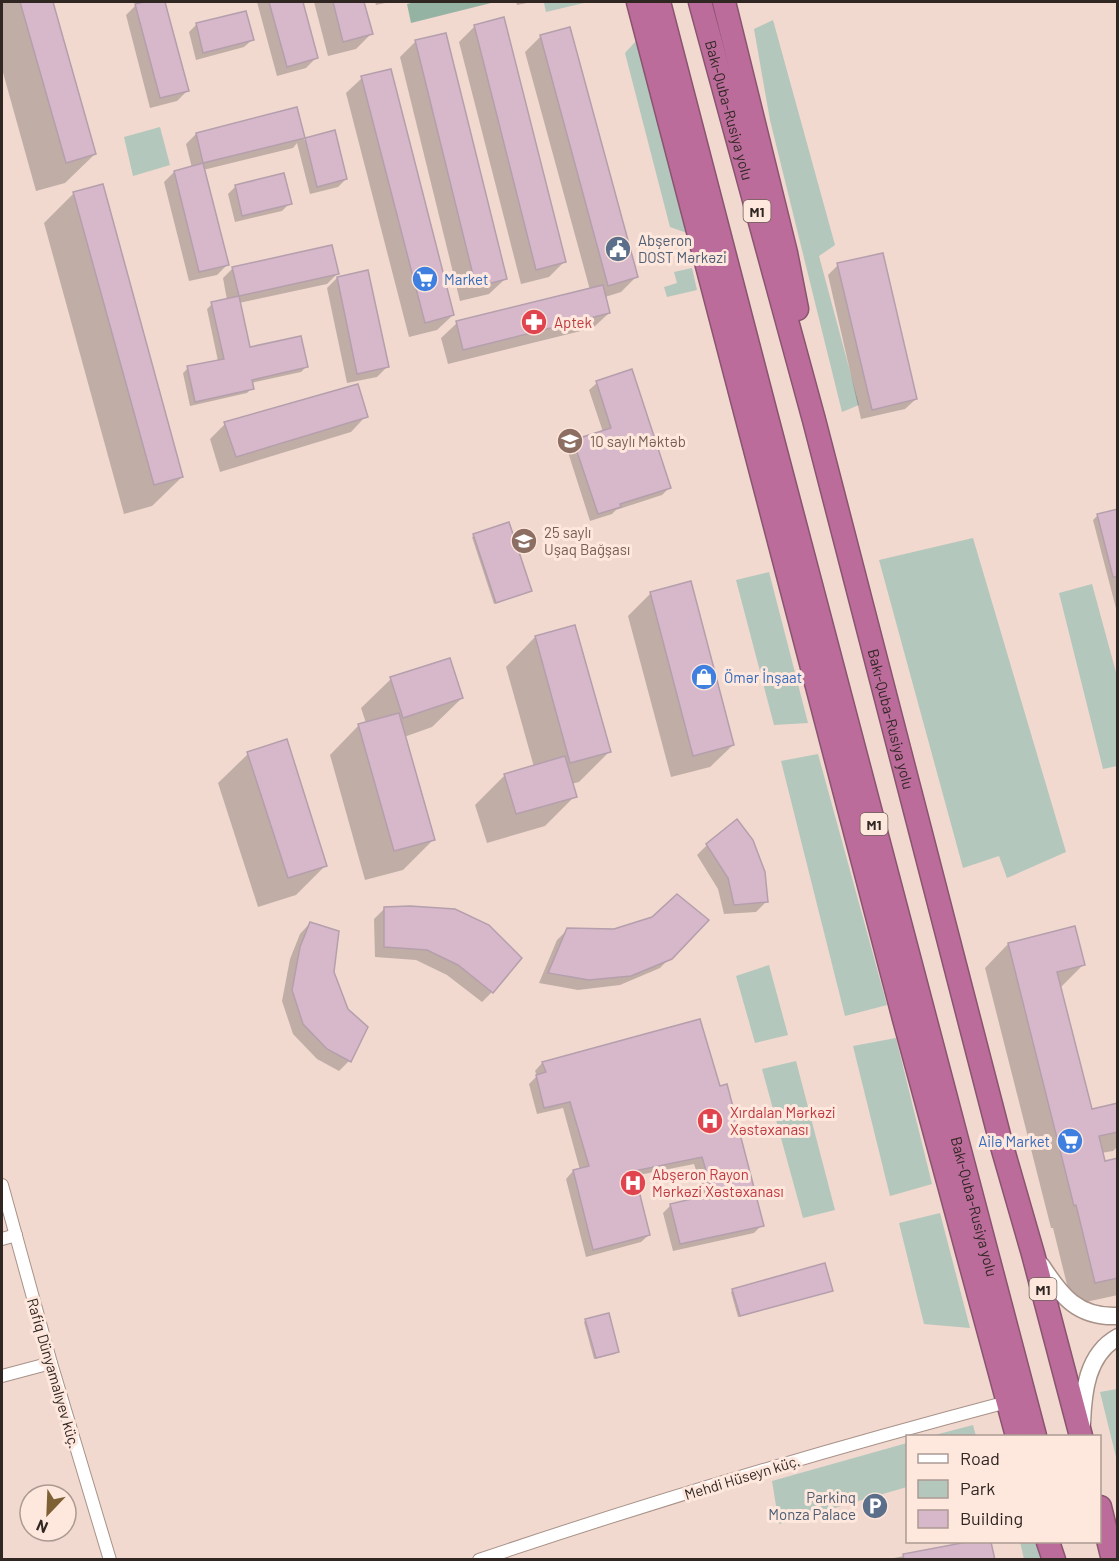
<svg xmlns="http://www.w3.org/2000/svg" width="1119" height="1561" font-family="Barlow,sans-serif">
	<style>
		.green { fill: #b3c7bc }
		.forest { fill: #95b3a2 }
		.shadow { fill: #0003 }
		.building { fill: #d6b8ca; stroke: #b59fac; stroke-width: 1.5 }
		.lines { fill: none; stroke-linecap: round; stroke-linejoin: round }
		.street-casing { stroke: #a89288; stroke-width: 14 }
		.secondary-casing { stroke: #a89288; stroke-width: 19 }
		.highway-casing { stroke: #8a5470; stroke-width: 25 }
		.street { stroke: #fff; stroke-width: 12 }
		.secondary { stroke: #fff; stroke-width: 16 }
		.highway { stroke: #bb6c9a; stroke-width: 22 }
		.labels { text-anchor: middle; dominant-baseline: central; stroke-width: 6; stroke-linejoin: round; paint-order: stroke }
		.shield { fill: #fee7dc; stroke: #6e615a; stroke-width: 1.5 }
		.shield-label { font-size: 14px; font-weight: bold; fill: #302723 }
		.street-label { font-size: 15px; fill: #302723; stroke: #fee7dc }
		.service-label { font-size: 15px; fill: #4e5e75; stroke: #fee7dc; text-anchor: start }
		.shop-label { font-size: 15px; fill: #366cbe; stroke: #fee7dc; text-anchor: start }
		.health-label { font-size: 15px; fill: #be3a42; stroke: #fee7dc; text-anchor: start }
		.education-label { font-size: 15px; fill: #785e54; stroke: #fee7dc; text-anchor: start }
	</style>
	<rect width="100%" height="100%" fill="#f1d9cf"/>
	<g class="green">
		<polygon points="550,2 588,2 546,12 544,3"/>
		<polygon points="773,20 835,245 819,256 859,405 842,412 770,120 754,29"/>
		<polygon points="636,41 687,233 670,227 625,53"/>
		<polygon points="160,127 170,165 133,176 124,137"/>
		<polygon points="692,268 697,290 667,297 664,287 677,283 674,272"/>
		<polygon points="973,538 1066,852 1007,878 999,856 963,868 879,560"/>
		<polygon points="769,572 808,723 774,725 736,580"/>
		<polygon points="1092,584 1117,676 1117,766 1103,769 1059,593"/>
		<polygon points="818,754 887,1005 845,1016 781,761"/>
		<polygon points="769,965 788,1035 755,1043 736,976"/>
		<polygon points="896,1038 932,1184 890,1196 853,1046"/>
		<polygon points="796,1061 835,1210 803,1218 762,1069"/>
		<polygon points="940,1213 970,1328 924,1324 899,1223"/>
		<polygon points="1117,1389 1118,1389 1117,1461 1100,1392"/>
		<polygon points="973,1425 976,1436 931,1436"/>
		<polygon points="907,1443 907,1487 779,1524 772,1481"/>
		<polygon points="1020,1542 1038,1542 1043,1559 1024,1559"/>
	</g>
	<polygon class="forest" points="415,2 495,2 411,23 407,4"/>
	<g class="shadow">
		<polygon points="2,2 51,2 95,154 65,183 36,191 2,69"/>
		<polygon points="149,2 169,2 164,3 188,90 177,101 150,108 126,15 136,5"/>
		<polygon points="257,2 301,2 316,58 306,68 277,76"/>
		<polygon points="314,2 363,2 371,34 356,49 328,56"/>
		<polygon points="375,2 390,2 376,5"/>
		<polygon points="516,2 532,2 517,5"/>
		<polygon points="196,25 252,40 244,47 196,60 189,32"/>
		<polygon points="475,26 564,262 549,277 521,284 459,42"/>
		<polygon points="568,29 636,277 621,292 605,297 609,313 593,328 448,364 441,338 457,323 590,290 525,52 540,37"/>
		<polygon points="445,35 505,279 489,294 460,301 400,57 415,42"/>
		<polygon points="362,78 453,315 437,330 409,337 346,93"/>
		<polygon points="296,109 304,140 334,132 346,179 338,187 310,194 297,143 293,148 203,170 228,264 217,275 189,281 164,182 174,172 192,168 186,144 196,134"/>
		<polygon points="235,187 290,203 282,211 235,222 228,194"/>
		<polygon points="74,193 182,477 152,506 124,514 44,223"/>
		<polygon points="838,265 916,399 905,409 861,419 828,275"/>
		<polygon points="233,268 337,274 327,284 239,303 249,349 306,367 301,372 251,383 252,388 247,393 190,406 183,373 188,368 218,361 207,309 212,304 227,300 223,278"/>
		<polygon points="337,278 387,367 377,377 347,383 327,288"/>
		<polygon points="597,383 669,488 662,495 616,510 612,514 590,521 567,449 574,442 603,432 589,390"/>
		<polygon points="366,416 351,432 220,472 210,439 225,424"/>
		<polygon points="1118,511 1118,616 1093,520 1098,515"/>
		<polygon points="474,536 530,591 528,592 494,604 472,537"/>
		<polygon points="651,593 733,745 710,767 671,777 628,616"/>
		<polygon points="535,637 609,752 579,782 571,784 575,796 545,826 487,843 475,805 505,775 534,767 506,667"/>
		<polygon points="391,679 462,698 432,727 404,737 433,840 403,870 365,880 330,755 359,725 366,723 361,708"/>
		<polygon points="248,754 326,865 296,895 258,907 218,783"/>
		<polygon points="707,845 766,902 756,912 724,914 718,889 697,855"/>
		<polygon points="410,907 492,992 482,1002 447,975 416,960 375,957 374,919 385,908"/>
		<polygon points="707,920 660,968 620,985 578,990 539,983 557,940 567,930 614,930"/>
		<polygon points="310,923 333,973 349,1061 339,1071 317,1059 293,1034 282,1001 290,959 300,934"/>
		<polygon points="1074,928 1083,965 1060,988 1091,1110 1118,1105 1118,1146 1113,1151 1101,1153 1104,1163 1118,1160 1118,1295 1072,1305 1053,1228 1051,1228 985,968 1008,944"/>
		<polygon points="699,1021 762,1225 754,1233 673,1251 663,1213 671,1205 705,1198 694,1164 634,1176 649,1235 641,1242 586,1257 566,1179 573,1171 580,1170 563,1108 537,1114 529,1084 537,1076 535,1071 542,1063"/>
		<polygon points="733,1290 831,1290 829,1292 738,1317 731,1292"/>
		<polygon points="586,1320 617,1352 615,1354 594,1359 584,1322"/>
		<polygon points="974,1542 990,1542 993,1560 884,1560"/>
	</g>
	<g class="building">
		<polygon points="20,2 53,2 96,154 66,163"/>
		<polygon points="144,2 165,2 189,91 160,98 135,4"/>
		<polygon points="269,2 303,2 318,58 287,67"/>
		<polygon points="333,2 364,2 373,34 343,42"/>
		<polygon points="246,11 254,40 203,53 196,23"/>
		<polygon points="504,17 566,262 536,270 474,25"/>
		<polygon points="570,27 638,277 608,286 540,35"/>
		<polygon points="446,33 507,279 476,287 415,40"/>
		<polygon points="391,69 454,315 425,323 361,76"/>
		<polygon points="297,107 305,138 203,163 196,133"/>
		<polygon points="335,130 347,179 317,187 305,138"/>
		<polygon points="203,163 229,265 199,272 174,171"/>
		<polygon points="284,173 292,204 242,216 235,185"/>
		<polygon points="103,184 183,477 154,485 73,192"/>
		<polygon points="332,245 339,274 239,296 232,267"/>
		<polygon points="883,253 917,399 872,410 837,263"/>
		<polygon points="368,270 389,367 357,374 337,277"/>
		<polygon points="603,285 610,313 463,350 456,321"/>
		<polygon points="239,296 250,347 301,336 308,367 252,380 254,389 195,402 187,366 224,359 211,302"/>
		<polygon points="632,369 671,488 620,504 621,507 598,514 573,440 611,428 596,381"/>
		<polygon points="358,384 368,417 236,457 224,422"/>
		<polygon points="1118,509 1118,577 1113,577 1097,514"/>
		<polygon points="509,522 532,591 496,603 473,534"/>
		<polygon points="691,581 734,745 693,756 650,592"/>
		<polygon points="575,625 611,752 570,763 535,636"/>
		<polygon points="450,658 463,698 403,718 390,677"/>
		<polygon points="399,713 435,840 394,851 358,724"/>
		<polygon points="287,739 327,866 288,878 247,752"/>
		<polygon points="565,756 577,797 516,814 504,774"/>
		<polygon points="737,819 753,840 765,872 768,902 734,905 728,878 706,844"/>
		<polygon points="677,894 709,920 672,959 631,976 589,980 548,973 567,928 614,929 652,917"/>
		<polygon points="410,906 455,909 489,925 522,958 493,993 458,965 427,950 384,947 384,907"/>
		<polygon points="310,922 339,931 334,972 348,1009 368,1027 351,1062 327,1049 303,1024 292,990 300,947"/>
		<polygon points="1075,926 1085,965 1057,972 1092,1109 1118,1103 1118,1132 1099,1136 1105,1161 1118,1158 1118,1278 1095,1283 1076,1205 1074,1206 1008,943"/>
		<polygon points="700,1019 720,1086 727,1084 764,1226 680,1244 670,1204 713,1194 702,1157 634,1171 650,1235 593,1250 573,1170 589,1166 570,1102 544,1108 536,1075 546,1072 542,1062"/>
		<polygon points="825,1263 833,1291 740,1316 732,1289"/>
		<polygon points="609,1313 619,1352 596,1358 585,1319"/>
		<polygon points="967,1542 991,1542 995,1560 904,1560 903,1554"/>
	</g>
	<g class="lines">
		<g class="street-casing">
			<g id="street">
				<polyline points="2,1185 51,1363 110,1560"/>
				<polyline points="2,1239 16,1235"/>
				<polyline points="2,1376 51,1363"/>
				<path d="M479,1560C653,1501 829,1449 1007,1402"/>
			</g>
		</g>
		<g class="secondary-casing">
			<g id="secondary">
				<path d="M1041,1265C1061,1296 1078,1318 1118,1316"/>
				<path d="M1082,1424C1083,1392 1087,1354 1118,1337"/>
			</g>
		</g>
		<g class="highway-casing">
			<g id="highway">
				<polyline points="638,2 904,1019 1017,1436"/>
				<path id="s1" d="M659,2L766,414L1035,1436"/>
				<path id="s2" d="M700,2L814,420L1001,1143L1033,1254L1081,1436"/>
				<polyline points="724,2 786,253 797,309"/>
				<polyline points="1100,1507 1113,1560"/>
				<polyline points="1048,1542 1054,1560"/>
			</g>
		</g>
		<use href="#street" class="street"/>
		<use href="#secondary" class="secondary"/>
		<use href="#highway" class="highway"/>
	</g>
	<defs>
		<g id="civic-disc" transform="scale(1.35)"><circle r="9.5" fill="#5c6f8a" stroke="#fee7dc"/><path d="M-.6-6.5H3V-4.5H.6V-3L4-1V1h2V6H-6V1h2V-1L-.6-3ZM-1.2 2.5V6h2.4V2.5Z" fill="#fff"/></g>
		<g id="supermarket-disc" transform="scale(1.35)"><circle r="9.5" fill="#3f7fe0" stroke="#fee7dc"/><path d="M-6-5.5h2.5l.6 2H6L4.5 2H-2.5L-4.4-4H-6ZM-1.5 3.2a1.3 1.3 0 1 0 .1 0ZM3 3.2a1.3 1.3 0 1 0 .1 0Z" fill="#fff"/></g>
		<g id="pharmacy-disc" transform="scale(1.35)"><circle r="9.5" fill="#e0444e" stroke="#fee7dc"/><path d="M-2-6h4v4h4v4h-4v4h-4v-4h-4v-4h4Z" fill="#fff"/></g>
		<g id="school-disc" transform="scale(1.35)"><circle r="9.5" fill="#8d6e63" stroke="#fee7dc"/><path d="M0-5L7-2L0 1L-7-2ZM-4 1L0 2.5L4 1V4Q0 6-4 4Z" fill="#fff"/></g>
		<g id="shop-disc" transform="scale(1.35)"><circle r="9.5" fill="#3f7fe0" stroke="#fee7dc"/><path d="M-5-2.5h2.3a2.7 3.5 0 0 1 5.4 0H5L5.5 6h-11ZM-1.5-2.5h3a1.5 2.3 0 0 0-3 0Z" fill="#fff"/></g>
		<g id="hospital-disc" transform="scale(1.35)"><circle r="9.5" fill="#e0444e" stroke="#fee7dc"/><path d="M-5-5h3v3.5h4V-5h3V5h-3V1.5h-4V5h-3Z" fill="#fff"/></g>
		<g id="parking-disc" transform="scale(1.35)"><circle r="9.5" fill="#5c6f8a" stroke="#fee7dc"/><path d="M-3.5-5.5H1a3.5 3.5 0 0 1 0 7H-1V5.5H-3.5ZM-1-3.4V-.6H.8a1.4 1.4 0 0 0 0-2.8Z" fill="#fff"/></g>
	</defs>
	<g fill-rule="evenodd">
		<use href="#civic-disc" x="618" y="249"/>
		<use href="#supermarket-disc" x="425" y="279"/>
		<use href="#pharmacy-disc" x="534" y="322"/>
		<use href="#school-disc" x="570" y="441"/>
		<use href="#school-disc" x="524" y="541"/>
		<use href="#shop-disc" x="704" y="677"/>
		<use href="#hospital-disc" x="710" y="1121"/>
		<use href="#supermarket-disc" x="1070" y="1141"/>
		<use href="#hospital-disc" x="633" y="1183"/>
		<use href="#parking-disc" x="875" y="1506"/>
	</g>
	<g class="labels">
		<g class="shield">
			<rect x="743.5" y="200" width="27" height="22" rx="4.5"/>
			<rect x="860.5" y="813" width="27" height="22" rx="4.5"/>
			<rect x="1029.5" y="1278" width="27" height="22" rx="4.5"/>
		</g>
		<g class="shield-label">
			<text x="757" y="211">M1</text>
			<text x="874" y="824">M1</text>
			<text x="1043" y="1289">M1</text>
		</g>
		<g class="street-label">
			<text stroke="none"><textPath href="#s2" startOffset="112">Bakı-Quba-Rusiya yolu</textPath></text>
			<text stroke="none"><textPath href="#s2" startOffset="742">Bakı-Quba-Rusiya yolu</textPath></text>
			<text stroke="none"><textPath href="#s1" startOffset="1245">Bakı-Quba-Rusiya yolu</textPath></text>
			<text transform="translate(54 1373) rotate(74)">Rafiq Dünyamalıyev küç.</text>
			<text transform="translate(742 1477) rotate(-17)">Mehdi Hüseyn küç.</text>
		</g>
		<g class="service-label">
			<text x="638" y="240">Abşeron<tspan x="638" dy="17">DOST Mərkəzi</tspan></text>
			<text x="856" y="1497" text-anchor="end">Parkinq<tspan x="856" dy="17">Monza Palace</tspan></text>
		</g>
		<g class="shop-label">
			<text x="444" y="279">Market</text>
			<text x="724" y="677">Ömər İnşaat</text>
			<text x="1050" y="1141" text-anchor="end">Ailə Market</text>
		</g>
		<g class="health-label">
			<text x="554" y="322">Aptek</text>
			<text x="730" y="1112">Xırdalan Mərkəzi<tspan x="730" dy="17">Xəstəxanası</tspan></text>
			<text x="652" y="1174">Abşeron Rayon<tspan x="652" dy="17">Mərkəzi Xəstəxanası</tspan></text>
		</g>
		<g class="education-label">
			<text x="590" y="441">10 saylı Məktəb</text>
			<text x="544" y="532">25 saylı<tspan x="544" dy="17">Uşaq Bağşası</tspan></text>
		</g>
	</g>
	<rect width="1119" height="1561" fill="none" stroke="#302723" stroke-width="6"/>
	<rect x="906" y="1435" width="195" height="108" fill="#fee7dc" stroke="#ac9a92" stroke-width="1.5"/>
	<rect x="918" y="1454" width="30" height="9" fill="#ffffff" stroke="#ac9a92" stroke-width="1.5"/>
	<text x="960" y="1465" font-size="18" fill="#302723">Road</text>
	<rect x="918" y="1480" width="30" height="18" fill="#b3c7bc" stroke="#ac9a92" stroke-width="1.5"/>
	<text x="960" y="1495" font-size="18" fill="#302723">Park</text>
	<rect x="918" y="1510" width="30" height="18" fill="#d6b8ca" stroke="#ac9a92" stroke-width="1.5"/>
	<text x="960" y="1525" font-size="18" fill="#302723">Building</text>
	<g transform="translate(48 1513) rotate(203)"><circle r="28" fill="#fee7dc" stroke="#ac9a92" stroke-width="1.5"/>
	<path d="M0-4.5L10 22L0 15L-10 22Z" fill="#7d6134"/>
	<text y="-9" font-size="16" font-weight="bold" text-anchor="middle" fill="#302723">N</text>
	</g>
</svg>
